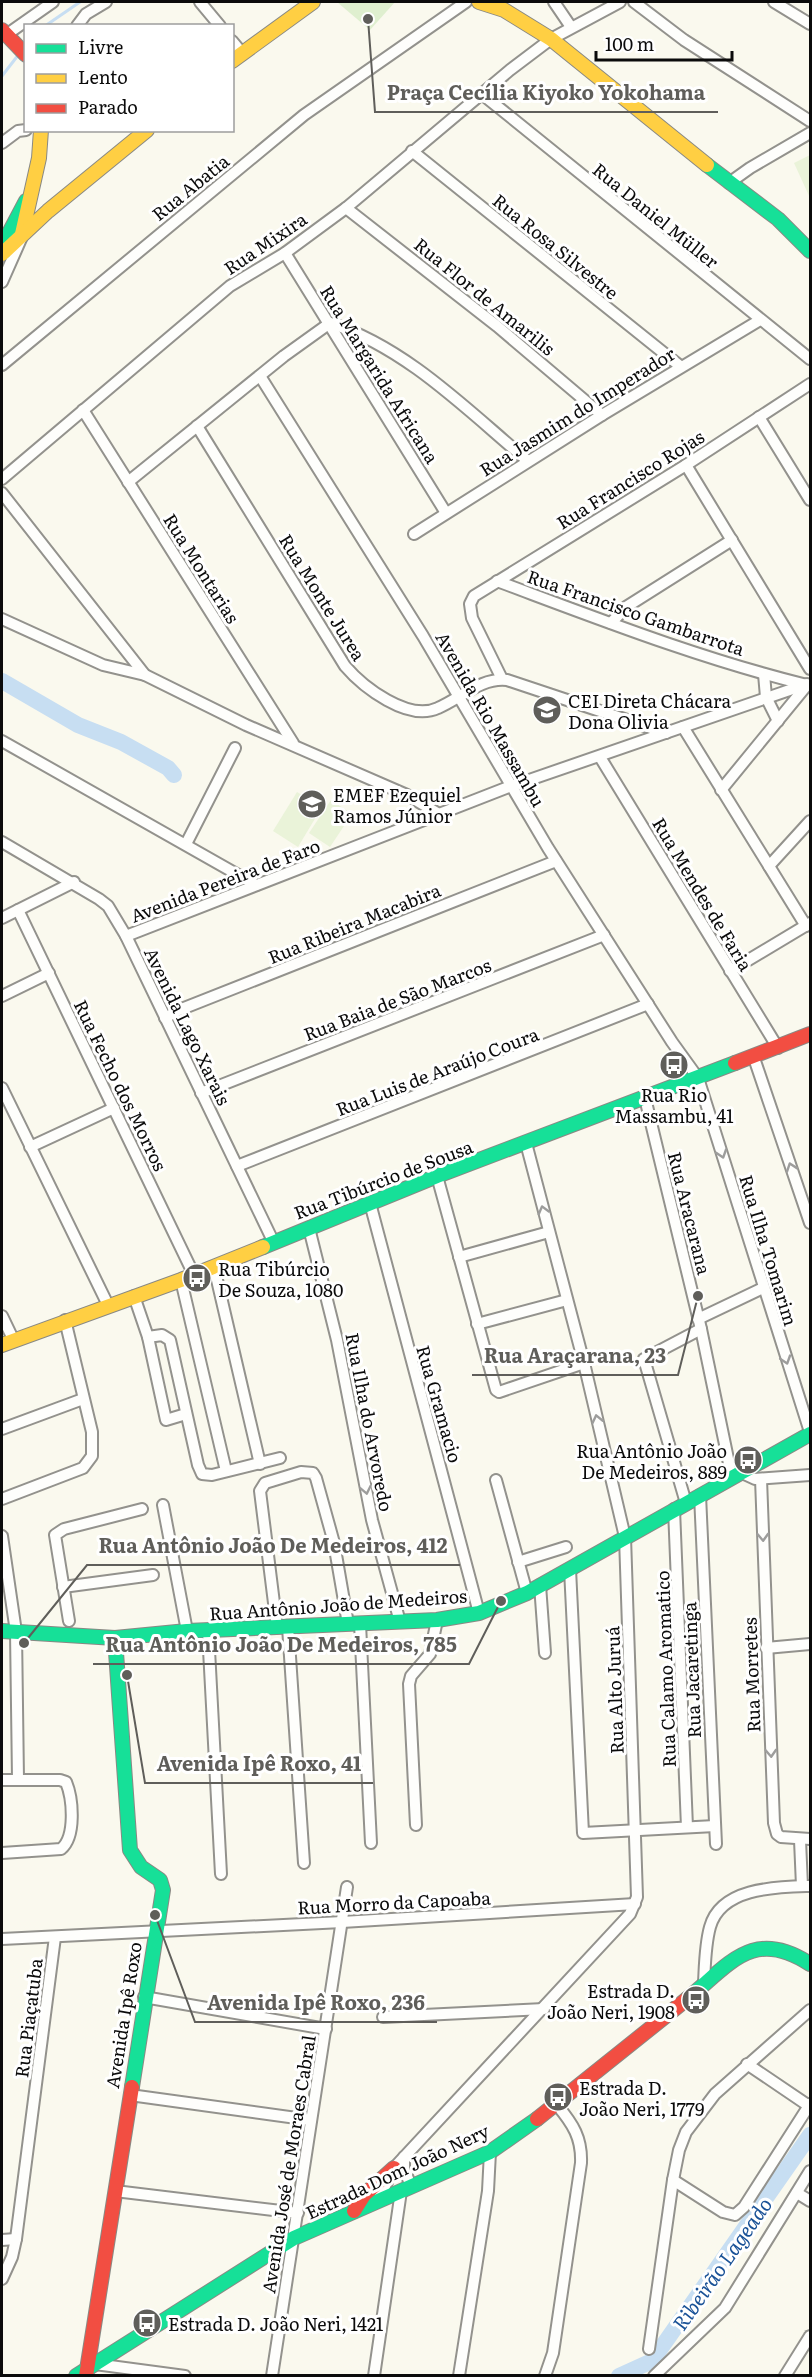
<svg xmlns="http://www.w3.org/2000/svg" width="812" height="2377" font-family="Literata,serif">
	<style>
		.green { fill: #dfefcf }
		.pitch { fill: #eaf3d9 }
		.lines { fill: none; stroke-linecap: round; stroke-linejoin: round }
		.stream { stroke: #c7def2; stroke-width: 3 }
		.river { stroke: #c7def2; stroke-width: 16 }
		.street-casing { stroke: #93928d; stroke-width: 14 }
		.fast-casing { stroke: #898984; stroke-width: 16 }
		.slow-casing { stroke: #898984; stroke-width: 16 }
		.jam-casing { stroke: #898984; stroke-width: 16 }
		.street { stroke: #fefefc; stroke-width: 10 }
		.fast { stroke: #16e098; stroke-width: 14 }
		.slow { stroke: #ffcf43; stroke-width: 14 }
		.jam { stroke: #f24e42; stroke-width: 14 }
		.oneway { stroke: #9d9d9c }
		.labels { text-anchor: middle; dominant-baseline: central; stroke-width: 6; stroke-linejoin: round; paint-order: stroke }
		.street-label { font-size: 18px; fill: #0b0b0b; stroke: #fff }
		.poi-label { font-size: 18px; fill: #0b0b0b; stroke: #fff; text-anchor: start }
		.water-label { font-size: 20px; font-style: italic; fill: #1a5297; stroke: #fff }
		.leader { fill: none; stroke: #5f5e5a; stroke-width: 2 }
		.callout-dot { fill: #5f5e5a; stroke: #fff; stroke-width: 2 }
		.callout-label { font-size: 20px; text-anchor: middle; font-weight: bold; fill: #5f5e5a; stroke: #fff; stroke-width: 6; stroke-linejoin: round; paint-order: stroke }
	</style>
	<rect width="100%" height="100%" fill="#faf9ee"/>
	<polygon class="green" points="337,2 395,2 370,30"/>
	<g class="pitch">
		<polygon points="810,155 810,198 794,163"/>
		<polygon points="297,792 322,807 298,847 273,831"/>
		<polygon points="331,800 352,814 330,847 309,833"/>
	</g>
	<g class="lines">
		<g class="stream">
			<polyline points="45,26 80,2"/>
			<polyline points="2,76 19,54"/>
		</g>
		<g class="river">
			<polyline points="2,681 78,725 121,742 168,768 174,775"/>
			<polyline points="619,2376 652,2361 810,2135"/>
		</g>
		<g class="street-casing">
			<g id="street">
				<polyline points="200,2 220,26"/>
				<polyline points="554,2 571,27"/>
				<polyline points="634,2 684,40 810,121"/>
				<polyline points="774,2 810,24"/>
				<polyline points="77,26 86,14 106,2"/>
				<polyline points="6,35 53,2"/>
				<polyline points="232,41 242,53"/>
				<polyline points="482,94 810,359"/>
				<polyline points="2,143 18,131 26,130"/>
				<polyline points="412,151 680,366"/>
				<polyline points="729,183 750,168 810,133"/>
				<polyline points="346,208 497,326 602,415"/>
				<polyline points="285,253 446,513"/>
				<polyline points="2,282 21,239"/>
				<path d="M330,323C407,348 467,410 528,461"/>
				<polyline points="2,365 304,115 466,2"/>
				<polyline points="260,376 423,636 548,848 672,1042 698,1078 810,1432"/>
				<polyline points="83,410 293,743"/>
				<polyline points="759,417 810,500"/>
				<path d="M197,426L345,666C363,687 408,722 438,708C460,699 481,677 507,680L666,733"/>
				<polyline points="686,465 810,669"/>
				<polyline points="2,479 230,286 285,253 346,208 510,70 551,39 620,2"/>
				<polyline points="128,482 284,356 330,323"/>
				<polyline points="2,493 145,675 246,725 407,795 439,814"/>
				<polyline points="414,534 602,415 760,320"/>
				<path d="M497,581C599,619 701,659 807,685"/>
				<polyline points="2,619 103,665 145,675"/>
				<polyline points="611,623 626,607 732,540"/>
				<polyline points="764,674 766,697 778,721"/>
				<polyline points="502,679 472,618 470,604 474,596 686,465 810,384"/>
				<polyline points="683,727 806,926"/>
				<polyline points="2,741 256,885"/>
				<polyline points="600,757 778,1048"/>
				<polyline points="721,790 807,685"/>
				<polyline points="2,842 99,899 108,906 126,936 273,1241"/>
				<polyline points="186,844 235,748"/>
				<polyline points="769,866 810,821"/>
				<polyline points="18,910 194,1275"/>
				<polyline points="2,918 74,882"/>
				<polyline points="126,936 506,788 807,684"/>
				<polyline points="730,971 810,923"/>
				<polyline points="2,996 49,973"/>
				<polyline points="165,1018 179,1010 556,861"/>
				<polyline points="754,1058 810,1223"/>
				<polyline points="2,1088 108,1305"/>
				<polyline points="201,1093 604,935"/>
				<polyline points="645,1098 701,1329 732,1478"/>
				<polyline points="30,1147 114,1108"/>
				<polyline points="237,1166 648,1004"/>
				<polyline points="437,1176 496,1390 499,1392 584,1363"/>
				<polyline points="370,1203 479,1613"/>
				<polyline points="309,1228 337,1340 372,1520 400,1622"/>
				<polyline points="459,1257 549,1232"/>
				<polyline points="214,1267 260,1464"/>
				<polyline points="181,1280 226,1471"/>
				<polyline points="134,1296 148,1337 166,1420 186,1414"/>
				<polyline points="2,1316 14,1341"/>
				<polyline points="698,1319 763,1288"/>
				<polyline points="477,1324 567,1300"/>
				<polyline points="148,1337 162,1335 170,1340 198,1465 202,1474 212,1475 280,1458"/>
				<polyline points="2,1429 83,1399"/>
				<polyline points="742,1473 755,1479 810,1475"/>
				<polyline points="761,1479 774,1823 777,1834 781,1837 810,1839"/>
				<polyline points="496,1480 527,1593"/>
				<polyline points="700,1495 716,1844"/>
				<polyline points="2,1499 83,1468 92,1456 92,1432 65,1320"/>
				<polyline points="686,1503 644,1359 701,1329"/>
				<polyline points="163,1505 187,1631"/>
				<polyline points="674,1509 687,1827"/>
				<polyline points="2,1536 16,1632 18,1779"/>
				<polyline points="518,1562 566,1547"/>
				<polyline points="570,1569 583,1833 715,1826"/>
				<polyline points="540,1585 545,1653"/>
				<polyline points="63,1587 153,1575"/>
				<polyline points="69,1621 55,1535 64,1529 142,1509"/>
				<polyline points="360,1624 371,1843"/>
				<polyline points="277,1627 260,1491 265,1483 301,1472 313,1473 316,1478 334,1543 348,1624"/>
				<polyline points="288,1627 304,1863"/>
				<polyline points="208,1631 221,1874"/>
				<polyline points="766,1648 810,1644"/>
				<path d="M2,1780H60L66,1782C73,1799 76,1837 61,1849L2,1853"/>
				<polyline points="416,1825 409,1684 411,1676 430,1654 437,1620"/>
				<polyline points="800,1840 802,1886"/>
				<polyline points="2,1939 342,1922 635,1904"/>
				<path d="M704,1983C705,1964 705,1945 710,1927C721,1887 777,1887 810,1886"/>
				<polyline points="144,1997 326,2029"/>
				<polyline points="383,2017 544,2009"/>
				<polyline points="747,2064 809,2106"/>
				<polyline points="130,2095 311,2120"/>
				<polyline points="404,2157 404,2169 411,2186"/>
				<polyline points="673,2180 723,2212 735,2215 744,2207 810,2104"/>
				<polyline points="115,2191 298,2213"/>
				<polyline points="797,2193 810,2201"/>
				<polyline points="378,2200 394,2168 630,1914 637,1897 625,1537 584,1363 526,1143"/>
				<polyline points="2,2240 16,2239"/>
				<polyline points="2,2279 12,2257 16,2239 55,1937"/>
				<polyline points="649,2349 673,2180 679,2150 686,2132 715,2094 810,2010"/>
				<polyline points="95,2364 185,2376"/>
				<polyline points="272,2376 347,1887"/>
				<polyline points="374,2376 401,2191"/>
				<polyline points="459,2376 488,2191 490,2152"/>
				<path d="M545,2376L553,2353L581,2163C582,2138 573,2124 557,2105"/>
				<polyline points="654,2376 725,2308 810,2171"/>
				<polyline points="785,2376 810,2336"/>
			</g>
		</g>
		<g class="fast-casing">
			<g id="fast">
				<polyline points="707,165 778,219 810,251"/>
				<polyline points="4,252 7,237 26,201"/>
				<polyline points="263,1247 437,1176 735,1063"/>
				<polyline points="2,1631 115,1638 187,1631 437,1620 479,1613 527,1593 810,1434"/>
				<polyline points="115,1638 130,1850 141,1867 160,1880 163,1890 132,2087"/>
				<path d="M687,1999C730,1964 753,1927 810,1964"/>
				<polyline points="76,2376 294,2238 490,2152 537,2119"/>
			</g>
		</g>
		<g class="slow-casing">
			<g id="slow">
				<polyline points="479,2 504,10 551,39 707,165"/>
				<polyline points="232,61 313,2"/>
				<polyline points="22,234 39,158 41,130"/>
				<polyline points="2,254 48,211 147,130"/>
				<polyline points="2,1345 181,1280 263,1247"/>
			</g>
		</g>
		<g class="jam-casing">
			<g id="jam">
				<polyline points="2,30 26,55"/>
				<polyline points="735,1063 810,1034"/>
				<polyline points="537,2119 687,1999"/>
				<polyline points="354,2211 364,2195 394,2168"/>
				<polyline points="86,2376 132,2087"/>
			</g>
		</g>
		<use href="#street" class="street"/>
		<use href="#fast" class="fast"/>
		<use href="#slow" class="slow"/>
		<use href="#jam" class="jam"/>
	</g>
	<defs><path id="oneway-chevron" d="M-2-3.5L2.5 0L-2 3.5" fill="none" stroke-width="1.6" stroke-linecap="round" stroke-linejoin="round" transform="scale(1.5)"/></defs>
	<g class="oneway">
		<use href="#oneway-chevron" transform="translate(722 1154) rotate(72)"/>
		<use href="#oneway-chevron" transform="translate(791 1167) rotate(-109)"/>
		<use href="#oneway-chevron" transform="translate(543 1210) rotate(-105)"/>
		<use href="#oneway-chevron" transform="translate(786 1360) rotate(72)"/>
		<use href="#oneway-chevron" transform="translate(597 1419) rotate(-103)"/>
		<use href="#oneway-chevron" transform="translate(366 1490) rotate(78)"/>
		<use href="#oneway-chevron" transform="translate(763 1537) rotate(88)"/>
		<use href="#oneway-chevron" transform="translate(771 1753) rotate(87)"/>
	</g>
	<defs>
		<g id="school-disc" transform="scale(1.5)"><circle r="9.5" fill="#5f5e5a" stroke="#fff"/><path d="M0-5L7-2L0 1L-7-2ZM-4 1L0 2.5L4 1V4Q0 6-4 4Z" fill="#fff"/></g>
		<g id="bus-disc" transform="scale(1.5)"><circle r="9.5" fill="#5f5e5a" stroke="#fff"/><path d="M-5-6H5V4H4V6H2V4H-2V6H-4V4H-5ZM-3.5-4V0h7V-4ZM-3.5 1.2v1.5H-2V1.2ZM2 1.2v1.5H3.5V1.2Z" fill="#fff"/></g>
	</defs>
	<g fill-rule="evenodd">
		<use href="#school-disc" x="547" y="710"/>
		<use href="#school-disc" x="312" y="804"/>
		<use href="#bus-disc" x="674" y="1065"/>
		<use href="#bus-disc" x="197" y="1278"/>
		<use href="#bus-disc" x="748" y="1460"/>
		<use href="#bus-disc" x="696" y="2000"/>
		<use href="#bus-disc" x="558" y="2097"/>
		<use href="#bus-disc" x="147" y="2323"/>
	</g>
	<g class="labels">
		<g class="street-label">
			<text transform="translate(190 187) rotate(-39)">Rua Abatia</text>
			<text transform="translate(656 215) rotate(39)">Rua Daniel Müller</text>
			<text transform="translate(265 243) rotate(-34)">Rua Mixira</text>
			<text transform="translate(556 246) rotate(39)">Rua Rosa Silvestre</text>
			<text transform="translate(485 296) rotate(39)">Rua Flor de Amarilis</text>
			<text transform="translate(380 374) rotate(58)">Rua Margarida Africana</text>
			<text transform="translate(577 411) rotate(-32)">Rua Jasmim do Imperador</text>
			<text transform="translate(630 479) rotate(-32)">Rua Francisco Rojas</text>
			<text transform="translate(202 568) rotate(58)">Rua Montarias</text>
			<text transform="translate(323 597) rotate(58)">Rua Monte Jurea</text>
			<text transform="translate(636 612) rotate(19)">Rua Francisco Gambarrota</text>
			<text transform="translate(491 719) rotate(60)">Avenida Rio Massambu</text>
			<text transform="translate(225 880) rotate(-21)">Avenida Pereira de Faro</text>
			<text transform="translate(703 894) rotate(59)">Rua Mendes de Faria</text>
			<text transform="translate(354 923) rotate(-22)">Rua Ribeira Macabira</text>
			<text transform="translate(397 999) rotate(-21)">Rua Baia de São Marcos</text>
			<text transform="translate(188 1026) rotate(64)">Avenida Lago Xarais</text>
			<text transform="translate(437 1071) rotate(-21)">Rua Luis de Araújo Coura</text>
			<text transform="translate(121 1085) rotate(64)">Rua Fecho dos Morros</text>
			<text transform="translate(383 1179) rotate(-21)">Rua Tibúrcio de Sousa</text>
			<text transform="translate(690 1213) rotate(76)">Rua Aracarana</text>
			<text transform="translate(769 1250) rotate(73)">Rua Ilha Tomarim</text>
			<text transform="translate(440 1404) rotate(74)">Rua Gramacio</text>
			<text transform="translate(370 1422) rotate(79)">Rua Ilha do Arvoredo</text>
			<text transform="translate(338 1604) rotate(-4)">Rua Antônio João de Medeiros</text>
			<text transform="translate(665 1669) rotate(-92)">Rua Calamo Aromatico</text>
			<text transform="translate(691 1670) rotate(-92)">Rua Jacaretinga</text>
			<text transform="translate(751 1675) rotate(-92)">Rua Morretes</text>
			<text transform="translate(614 1690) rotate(-92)">Rua Alto Juruá</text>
			<text transform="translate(394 1902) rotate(-3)">Rua Morro da Capoaba</text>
			<text transform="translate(123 2015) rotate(-81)">Avenida Ipê Roxo</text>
			<text transform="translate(28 2018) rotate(-83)">Rua Piaçatuba</text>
			<text transform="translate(288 2164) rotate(-81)">Avenida José de Moraes Cabral</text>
			<text transform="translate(397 2171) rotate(-25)">Estrada Dom João Nery</text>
		</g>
		<g class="poi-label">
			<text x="568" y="700">CEI Direta Chácara<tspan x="568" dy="21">Dona Olivia</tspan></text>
			<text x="333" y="794">EMEF Ezequiel<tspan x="333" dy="21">Ramos Júnior</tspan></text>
			<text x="674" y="1094" text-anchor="middle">Rua Rio<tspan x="674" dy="21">Massambu, 41</tspan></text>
			<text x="218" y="1268">Rua Tibúrcio<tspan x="218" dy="21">De Souza, 1080</tspan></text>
			<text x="727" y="1450" text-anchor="end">Rua Antônio João<tspan x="727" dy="21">De Medeiros, 889</tspan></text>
			<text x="675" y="1990" text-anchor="end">Estrada D.<tspan x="675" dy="21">João Neri, 1908</tspan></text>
			<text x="579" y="2087">Estrada D.<tspan x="579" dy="21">João Neri, 1779</tspan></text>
			<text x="168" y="2323">Estrada D. João Neri, 1421</text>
		</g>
		<g class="water-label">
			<text transform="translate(721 2263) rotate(-55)">Ribeirão Lageado</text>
		</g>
	</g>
	<path class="leader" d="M368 19L375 112H718M698 1296L678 1375H472M24 1643L87 1565H460M501 1601L469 1664H93M127 1675L145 1783H373M155 1915L195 2022H437"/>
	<g class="callout-dot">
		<circle cx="368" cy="19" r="6"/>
		<circle cx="698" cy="1296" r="6"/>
		<circle cx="24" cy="1643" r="6"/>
		<circle cx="501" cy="1601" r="6"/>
		<circle cx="127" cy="1675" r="6"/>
		<circle cx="155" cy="1915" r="6"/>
	</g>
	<g class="callout-label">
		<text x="546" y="100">Praça Cecília Kiyoko Yokohama</text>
		<text x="575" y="1363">Rua Araçarana, 23</text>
		<text x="273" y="1553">Rua Antônio João De Medeiros, 412</text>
		<text x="281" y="1652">Rua Antônio João De Medeiros, 785</text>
		<text x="259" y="1771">Avenida Ipê Roxo, 41</text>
		<text x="316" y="2010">Avenida Ipê Roxo, 236</text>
	</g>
	<rect width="812" height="2377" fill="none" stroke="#0b0b0b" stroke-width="6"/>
	<rect x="24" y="24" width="210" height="108" fill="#ffffff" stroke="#9d9d9d" stroke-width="1.5"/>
	<rect x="36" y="44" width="30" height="9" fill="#16e098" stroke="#9d9d9d" stroke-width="1.5"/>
	<text x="78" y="54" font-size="18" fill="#0b0b0b">Livre</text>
	<rect x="36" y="74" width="30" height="9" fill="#ffcf43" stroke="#9d9d9d" stroke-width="1.5"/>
	<text x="78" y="84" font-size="18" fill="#0b0b0b">Lento</text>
	<rect x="36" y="104" width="30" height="9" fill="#f24e42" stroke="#9d9d9d" stroke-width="1.5"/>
	<text x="78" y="114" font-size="18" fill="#0b0b0b">Parado</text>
	<path d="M596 51v9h136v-9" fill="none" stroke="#0b0b0b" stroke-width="3"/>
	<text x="605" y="51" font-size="18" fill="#0b0b0b" stroke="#ffffff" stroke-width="4.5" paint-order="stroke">100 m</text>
</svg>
